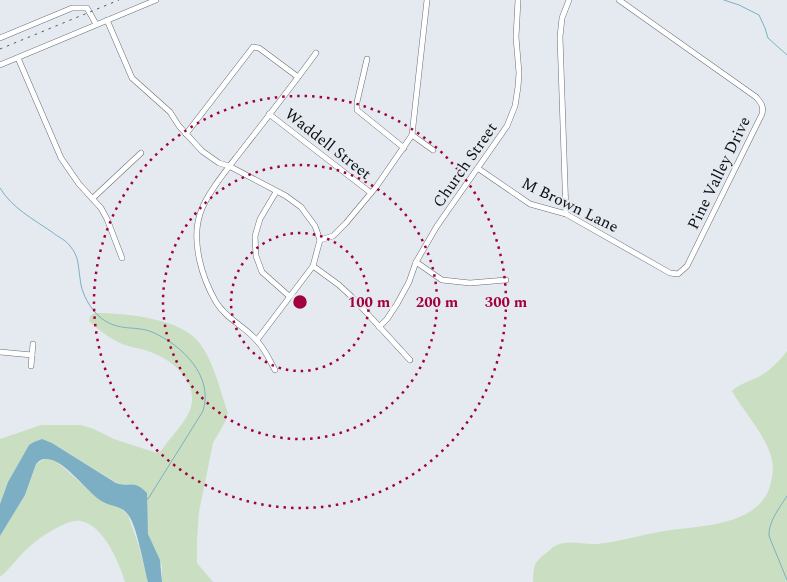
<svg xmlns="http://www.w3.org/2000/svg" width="787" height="582" font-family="Spectral,serif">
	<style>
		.green { fill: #cadfc2 }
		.water { fill: #7cafc3 }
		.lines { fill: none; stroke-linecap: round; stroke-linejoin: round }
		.stream { stroke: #7cafc3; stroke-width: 1 }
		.minor-casing { stroke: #696e74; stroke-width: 6 }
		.minor { stroke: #fff; stroke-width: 5 }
		.rail { stroke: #54575b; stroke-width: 1; stroke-dasharray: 2.5 5; stroke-linecap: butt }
		.ring { fill: none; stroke: #a1023d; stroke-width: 2.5; stroke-dasharray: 2.5 5 }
		.labels { text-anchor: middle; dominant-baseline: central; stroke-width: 4; stroke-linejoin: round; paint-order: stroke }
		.street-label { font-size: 16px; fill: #0d0f11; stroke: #e5eaf1 }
		.centre { fill: #a1023d; stroke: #e5eaf1; stroke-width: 2.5 }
		.ring-label { font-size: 15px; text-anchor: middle; font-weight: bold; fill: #a1023d; stroke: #e5eaf1; stroke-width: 4; stroke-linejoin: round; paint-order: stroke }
	</style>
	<rect width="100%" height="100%" fill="#e5eaf1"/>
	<g class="green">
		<path d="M95,313C125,313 183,318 201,345C215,365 220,391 228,413L225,422L213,443L199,512L197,541V563L213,582H162V566L148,534L147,522L134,484L123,485L117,483L52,443L29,445L8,482L0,504V439L41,425H81L94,429L114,439L157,453L161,451C170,437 186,423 191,407C198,380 171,359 148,351C139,348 127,347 118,342C109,338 101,331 93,325L89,321L90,316Z"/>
		<path d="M787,351V582H533C534,566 533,563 546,553C549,551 552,547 555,546C568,539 583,545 597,544C616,542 634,537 653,533C689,525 757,530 770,486C772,478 774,469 772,460C766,435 745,414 732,391C742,382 749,382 760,376C771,370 780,360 787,351Z"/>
		<path d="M45,459H52L58,463L104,503L119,506L128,515L139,546L148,582H125C119,562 104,526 81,521C67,518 37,539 27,549C17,558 10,569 0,577V536L25,495L36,464Z"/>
	</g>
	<path class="water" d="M42,439L52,443L116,483C132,488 133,479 147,493L148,534L160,560L162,582H148C144,567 137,527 129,516C122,505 112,507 103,502C87,493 64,458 46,459C41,459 39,461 36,464L25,495L0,536V504L8,482L29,445L34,442Z"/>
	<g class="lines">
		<g class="stream">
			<polyline points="724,0 739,5 759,15 765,28 768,38 787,55"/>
			<path d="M0,188C12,208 33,219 52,232C58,237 66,240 70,246C79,256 78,266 80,278C81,293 90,309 101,318C119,332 134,325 152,332C182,345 214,376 203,411L148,499H146"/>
			<path d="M787,496C780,507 768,522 769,536L787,580"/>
		</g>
		<g class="minor-casing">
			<g id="minor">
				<polyline points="107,20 132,78 170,112 179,126 202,151 219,163 229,166 286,196 301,207 315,226 320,240 313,266 257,340"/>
				<polyline points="0,38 72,8 87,8 96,24"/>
				<polyline points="18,58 61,158 79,184 101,208 107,219 122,258"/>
				<polyline points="367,59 357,102 357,110 404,148"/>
				<polyline points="0,65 156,0"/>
				<polyline points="269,114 371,193"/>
				<polyline points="186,134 253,47 259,48 298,77"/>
				<polyline points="412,135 433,150"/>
				<path d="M479,169L530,204L566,214L670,273L678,274L687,266L762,114C764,106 761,103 756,97L619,0"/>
				<polyline points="276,192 260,219 255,236 256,256 262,272 289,296"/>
				<polyline points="93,198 141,153"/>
				<polyline points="566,214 560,37 562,18 569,0"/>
				<polyline points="320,240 333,236 346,223 376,187 412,135 427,0"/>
				<polyline points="416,262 442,280 470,283 506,280"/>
				<polyline points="313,266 339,285 353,298 410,360"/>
				<polyline points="379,327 387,319 397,304 409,282 416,262 437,226 507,126 515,106 518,87 519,73 516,37 518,0"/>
				<polyline points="0,352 32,355"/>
				<polyline points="31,366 33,344"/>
				<path d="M275,370C270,361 265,349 257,341C245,326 227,320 216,302C202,278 191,242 200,214C206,194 229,167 242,150C267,118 292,86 316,53"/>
			</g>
		</g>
		<use href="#minor" class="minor"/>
		<polyline class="rail" points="0,49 119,0"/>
	</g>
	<g class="ring">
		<circle cx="300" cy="302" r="69"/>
		<circle cx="300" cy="302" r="137"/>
		<circle cx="300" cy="302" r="206"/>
	</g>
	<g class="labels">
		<g class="street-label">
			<text transform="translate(328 144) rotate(38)">Waddell Street</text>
			<text transform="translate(465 165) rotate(-55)">Church Street</text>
			<text transform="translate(719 173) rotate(-64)">Pine Valley Drive</text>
			<text transform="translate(570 205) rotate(26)">M Brown Lane</text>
		</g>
	</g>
	<circle cx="300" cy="302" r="8" class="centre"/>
	<g class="ring-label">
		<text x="369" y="307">100 m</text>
		<text x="437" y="307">200 m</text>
		<text x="506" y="307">300 m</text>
	</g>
</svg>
